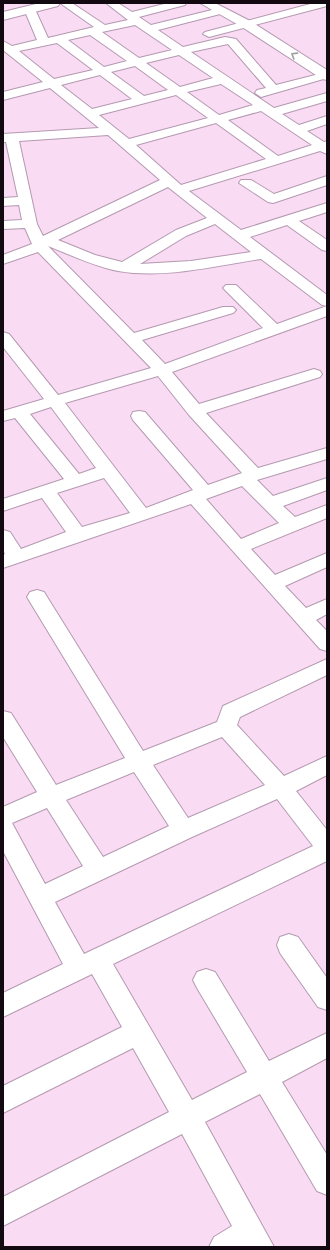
<svg xmlns="http://www.w3.org/2000/svg" width="330" height="1250" font-family="'DejaVu Sans',sans-serif">
	<style>
		.lines { fill: none; stroke-linecap: round; stroke-linejoin: round }
		.minor-casing { stroke: #b499b0; stroke-width: 2 }
		.tertiary-casing { stroke: #b499b0; stroke-width: 2 }
		.minor { fill: #fff; fill-rule: evenodd }
		.tertiary { fill: #fff; fill-rule: evenodd }
		.oneway { stroke: #a09da0 }
	</style>
	<rect width="100%" height="100%" fill="#f9dcf4"/>
	<g class="lines">
		<g class="minor-casing">
			<g id="minor">
				<path d="M60,3H72L105,25L128,20L106,3H118L132,12L168,3H186L185,5L139,17L151,25L220,8L224,9L226,11L224,13L158,30L183,47L225,37L236,39L276,85L327,72V78L261,97L255,93L257,90L266,88L228,44L191,52L274,108L327,93V101L282,114L299,125L327,116V124L307,131L324,142L327,141V154L320,151L189,191L241,230L327,203V212L299,221L327,240V251L322,250L287,225L250,237L327,295V316L172,372L199,404L314,369L320,371L322,374L320,377L206,413L258,468L327,448V459L257,480L273,496L327,478V490L283,506L295,517L327,505V518L251,549L275,575L327,553V567L285,586L306,608L327,599V614L316,620L327,631V651L320,649L191,504L3,568V555L5,554L3,550V530L10,532L21,549L66,532L42,498L3,511V499L64,479L15,418L3,421V411L44,399L3,347V332L9,334L58,395L151,368L38,252L3,264V255L32,244L25,228L3,229V221L22,220L19,205L3,206V198L18,197L6,142H3V134L99,128L50,88L3,100V92L43,82L3,50V41L12,46L37,40L24,9L26,7H34L48,38L94,27ZM135,25L172,50L139,58L102,32ZM90,35L127,61L104,67L68,40ZM57,43L93,70L54,79L19,51ZM179,55L213,78L180,87L146,63ZM135,66L168,90L144,96L111,72ZM100,75L132,99L92,109L61,85ZM221,84L253,105L219,115L187,92ZM176,95L208,118L129,139L99,115ZM261,111L312,145L278,156L228,120ZM216,123L266,159L181,185L136,145ZM108,135L160,180L43,236L37,224L19,141ZM168,187L207,218L176,230L122,262L95,255L58,240ZM215,224L251,252L191,261L140,264L186,236ZM48,246C71,255 93,266 118,271C165,279 214,266 261,259L322,305L327,306L277,324L236,285H226L223,288L263,328L165,364L142,340L233,313L236,310L233,307H223L134,333ZM158,376L189,415L242,473L208,485L145,412L139,411L133,412L131,416L133,420L193,490L146,508L65,403ZM51,407L96,468L79,474L30,414ZM104,478L130,513L82,527L57,493ZM242,486L279,523L241,539L206,499Z"/>
				<polygon points="314,3 327,3 327,6 209,37 203,34 205,32"/>
				<polygon points="327,176 327,185 273,203 268,202 239,183 241,180 251,180 274,194"/>
				<path d="M37,590L44,592L143,751L217,722L223,706L327,659V675L240,717L237,725L284,776L327,756V775L296,791L327,830V861L113,964L192,1100L247,1072L197,988L193,980L197,972L206,969L215,972L269,1061L327,1033V1058L282,1082L327,1155V1195L317,1191L260,1094L205,1122L274,1247H209L214,1237L232,1226L182,1134L3,1226V1197L169,1112L133,1048L3,1113V1086L122,1027L92,974L3,1017V993L63,964L3,851V807L37,792L3,737V711L11,713L56,785L125,758L27,597L30,592ZM222,737L265,785L188,818L153,765ZM134,772L169,826L103,857L66,800ZM277,799L313,846L84,954L55,902L192,837ZM47,808L83,866L45,884L12,823Z"/>
				<polygon points="289,934 298,937 327,978 327,1010 318,1007 280,953 277,945 280,937"/>
			</g>
		</g>
		<g class="tertiary-casing">
			<g id="tertiary">
				<polygon points="40,3 60,3 58,6 3,20 3,12"/>
				<polygon points="200,3 215,3 250,21 327,70 327,80 322,79 242,27"/>
			</g>
		</g>
		<use href="#minor" class="minor"/>
		<use href="#tertiary" class="tertiary"/>
	</g>
	<defs><path id="oneway-chevron" d="M-2-3.5L2.5 0L-2 3.5" fill="none" stroke-width="1.6" stroke-linecap="round" stroke-linejoin="round"/></defs>
	<use class="oneway" href="#oneway-chevron" transform="translate(294 55) rotate(-148)"/>
	<rect width="330" height="1250" fill="none" stroke="#120911" stroke-width="8"/>
</svg>
